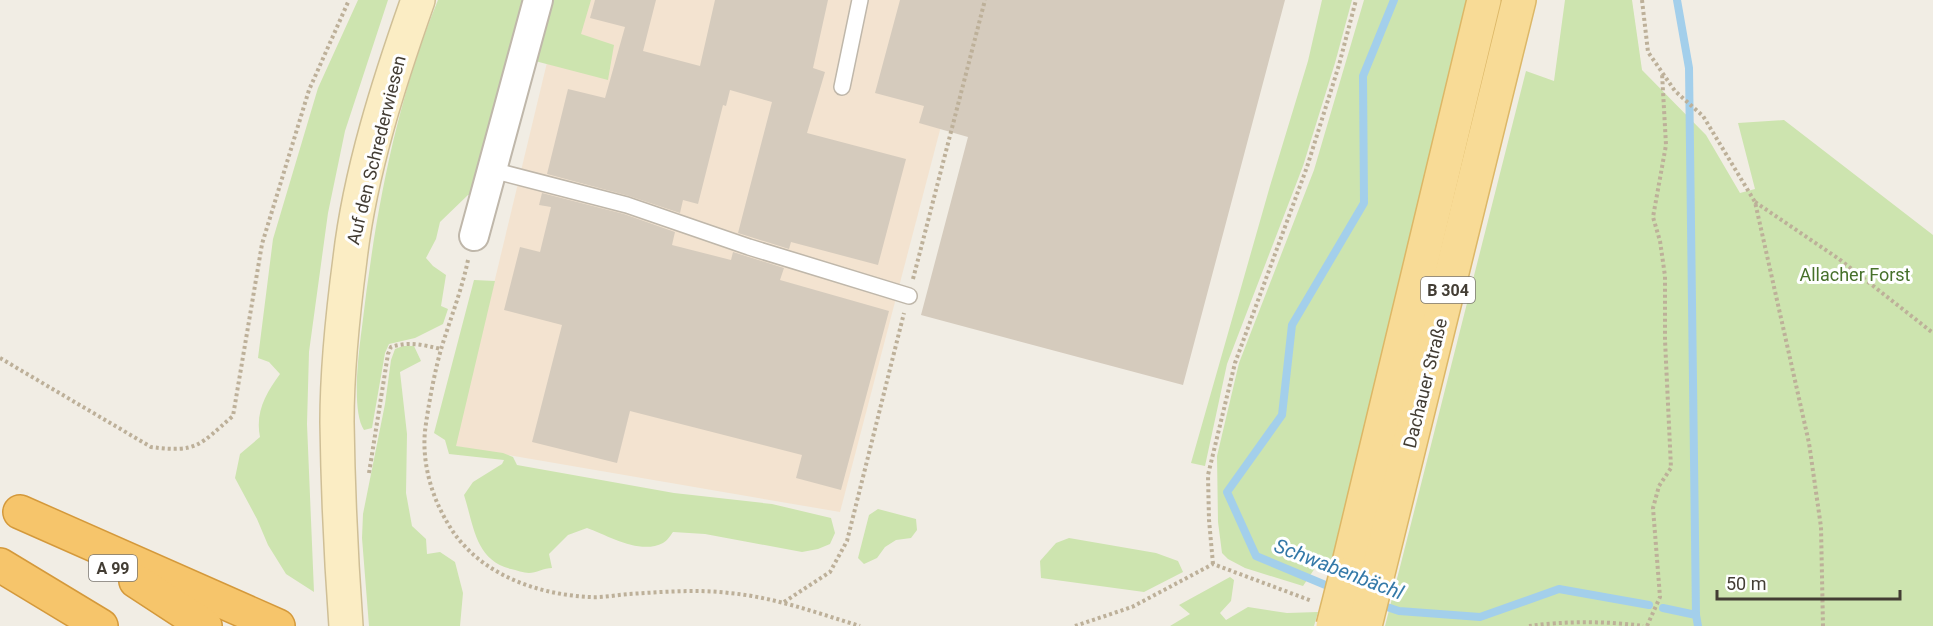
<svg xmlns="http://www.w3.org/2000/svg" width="1933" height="626" font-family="Roboto,sans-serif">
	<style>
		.commercial { fill: #f3e3d0 }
		.green { fill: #cde4af }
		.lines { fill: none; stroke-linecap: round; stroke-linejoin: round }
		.stream { stroke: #a3cfeb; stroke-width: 8 }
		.building { fill: #d5cbbd }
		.lane-casing { stroke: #bfb7aa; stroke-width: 18 }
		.street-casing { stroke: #bfb7aa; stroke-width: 32 }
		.secondary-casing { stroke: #cfbf96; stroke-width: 36 }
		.primary-casing { stroke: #dcb767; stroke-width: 36 }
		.highway-casing { stroke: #d4993b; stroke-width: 36 }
		.path { stroke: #bdb099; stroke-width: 4; stroke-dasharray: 3 3; stroke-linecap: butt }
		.lane { stroke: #fff; stroke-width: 15 }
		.street { stroke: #fff; stroke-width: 28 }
		.secondary { stroke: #fbedc4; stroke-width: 33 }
		.primary { stroke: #f8db96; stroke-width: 33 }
		.highway { stroke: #f6c56b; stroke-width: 33 }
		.primary-bridge-casing { stroke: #dcb767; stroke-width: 36; stroke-linecap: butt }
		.primary-bridge { stroke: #f8db96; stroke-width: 33 }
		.labels { text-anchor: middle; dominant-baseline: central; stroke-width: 6; stroke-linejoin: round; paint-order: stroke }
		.shield { fill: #fff; stroke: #7b7771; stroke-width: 1.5 }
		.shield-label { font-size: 16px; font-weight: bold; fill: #433d34 }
		.street-label { font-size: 18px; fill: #433d34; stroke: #fff }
		.park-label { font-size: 18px; fill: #47712b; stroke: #fff }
		.water-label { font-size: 20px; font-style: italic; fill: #3479a8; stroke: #fff }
	</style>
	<rect width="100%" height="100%" fill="#f1ede4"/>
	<polygon class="commercial" points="562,0 974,0 840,512 455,446"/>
	<g class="green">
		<path d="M358,0H388L345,131L328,213L309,352L307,424L314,592L286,574L268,545L257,519L235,478L240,454L260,437C255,412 266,393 280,374L269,362L258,358L273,239L318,88Z"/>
		<path d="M438,0H530L476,195H468L440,222L436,239L426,258L433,266L446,275L441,306L448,309L443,324L415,338L389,344L385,353L372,428L364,430C351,411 359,350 362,327C375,216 395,104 438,0Z"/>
		<polygon points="550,0 591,0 581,34 614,45 608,80 535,61"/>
		<polygon points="1322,0 1352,0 1335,63 1303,166 1227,364 1205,466 1191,463 1270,186 1308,61"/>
		<polygon points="1364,0 1469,0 1329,571 1315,568 1303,586 1245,568 1228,559 1222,553 1218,522 1217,456 1239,363 1314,170"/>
		<polygon points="1565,0 1632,0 1642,70 1706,135 1740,193 1755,189 1738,123 1784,120 1933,235 1933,626 1385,626 1526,71 1554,81"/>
		<path d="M474,280L495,281L456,446L503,453L513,457L517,465L674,493L772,504L831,518L835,533L830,544L818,549L802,552L705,534L673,532C670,536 667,541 663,543C640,555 609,536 587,528L568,535L549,554L552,568C544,568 536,573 529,573C524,573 516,570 511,569C475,560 474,526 464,495L473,482L502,464L504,460L449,454L445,440L434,433Z"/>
		<polygon points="403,346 414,346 421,361 400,372 407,434 406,493 412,526 426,539 427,554 440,552 455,562 463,593 460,626 369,626 362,538 363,514 385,404 391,360 395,349"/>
		<polygon points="878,509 916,519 917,530 911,538 896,540 885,547 877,558 864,564 858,558 869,515"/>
		<polygon points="1069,538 1156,553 1178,561 1183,572 1144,592 1041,578 1040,561 1056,543"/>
		<polygon points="1230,577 1234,580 1231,601 1220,613 1226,620 1248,607 1287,613 1318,612 1314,626 1170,626 1190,614 1179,605"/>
	</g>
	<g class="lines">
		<g class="stream">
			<polyline points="1677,0 1689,68 1696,615"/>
			<polyline points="1335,589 1256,556 1227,492 1282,415 1292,325 1364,203 1363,76 1394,0"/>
			<polyline points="1378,604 1399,611 1480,617 1559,589 1649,605"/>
			<polyline points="1663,608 1696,615 1698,626"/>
		</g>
	</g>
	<g class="building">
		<polygon points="595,0 656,0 643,51 700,66 715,0 828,0 813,68 825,72 807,133 906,159 878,265 791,242 789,249 738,233 772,102 730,90 726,106 723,105 698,204 683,200 680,213 629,196 547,174 568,89 605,98 625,27 590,18"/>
		<polygon points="900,0 1285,0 1183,385 921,315 968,137 919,123 924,106 875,93"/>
		<polygon points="542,193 624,214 675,232 672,245 731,260 733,252 784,268 780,280 889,311 841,490 796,478 802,455 630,411 617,463 532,442 562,325 504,310 520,247 540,252 551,207 539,205"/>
	</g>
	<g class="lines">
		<g class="lane-casing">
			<g id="lane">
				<polyline points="842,87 860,0"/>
				<polyline points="492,170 627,205 749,247 909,296"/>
			</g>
		</g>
		<g class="street-casing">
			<polyline id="street" points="474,236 538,0"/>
		</g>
		<g class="secondary-casing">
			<path id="secondary" d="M346,626C341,558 338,490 337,422C337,368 343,312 350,259C360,172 389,82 418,0"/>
		</g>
		<g class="primary-casing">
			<g id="primary">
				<polyline points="1346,575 1484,0"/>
				<polyline points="1376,581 1519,0"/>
			</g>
		</g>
		<g class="highway-casing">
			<g id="highway">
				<polyline points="20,512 278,626"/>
				<polyline points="0,565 101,626"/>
				<polyline points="136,581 205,626"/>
			</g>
		</g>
		<g class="path">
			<polyline points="1642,0 1648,52 1675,91 1703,116 1755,202 1809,443 1821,527 1823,626"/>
			<polyline points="1755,202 1839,259 1933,333"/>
			<path d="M468,260C462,289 451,317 442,346C435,369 428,407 425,431C422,462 431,495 447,522C475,572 533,594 589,597C602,598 616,595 629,594C662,592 696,589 729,593C774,597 817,613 860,626"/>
			<polyline points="913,279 985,0"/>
			<path d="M0,358L151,447C198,453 199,445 233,416L262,244L309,90L349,0"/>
			<path d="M369,473L388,354L391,347C410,341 423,345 441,349"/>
			<polyline points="1213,564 1209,520 1208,475 1235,363 1307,167 1339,65 1356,0"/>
			<polyline points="784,602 830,572 847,541 904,313"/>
			<polyline points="1075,626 1132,607 1213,564 1312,601"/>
			<path d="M1529,626C1564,621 1608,621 1643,626"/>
			<polyline points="1647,626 1660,597 1653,508 1659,486 1671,468 1665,340 1665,276 1660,241 1653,217 1666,145 1662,73"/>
		</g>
		<use href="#lane" class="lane"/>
		<use href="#street" class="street"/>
		<use href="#secondary" class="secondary"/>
		<use href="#primary" class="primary"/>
		<use href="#highway" class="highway"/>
		<g class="primary-bridge-casing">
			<g id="primary-bridge">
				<polyline points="1333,626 1346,575"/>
				<polyline points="1365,626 1376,581"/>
			</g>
		</g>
		<use href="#primary-bridge" class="primary-bridge"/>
	</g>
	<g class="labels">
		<g class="shield">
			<rect x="1421" y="277" width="54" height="26" rx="4.5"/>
			<rect x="89" y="555" width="48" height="26" rx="4.5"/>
		</g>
		<g class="shield-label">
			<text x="1448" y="290">B 304</text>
			<text x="113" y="568">A 99</text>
		</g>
		<g class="street-label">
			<text transform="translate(376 150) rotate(-76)">Auf den Schrederwiesen</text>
			<text transform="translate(1425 383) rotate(-76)">Dachauer Straße</text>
		</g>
		<g class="park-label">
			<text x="1855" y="274">Allacher Forst</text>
		</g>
		<g class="water-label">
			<text transform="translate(1339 569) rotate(21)">Schwabenbächl</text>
		</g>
	</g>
	<path d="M1717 590v9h183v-9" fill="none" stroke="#433d34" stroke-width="3"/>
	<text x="1726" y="590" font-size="18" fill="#433d34" stroke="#ffffff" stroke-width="4.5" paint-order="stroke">50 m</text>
</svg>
